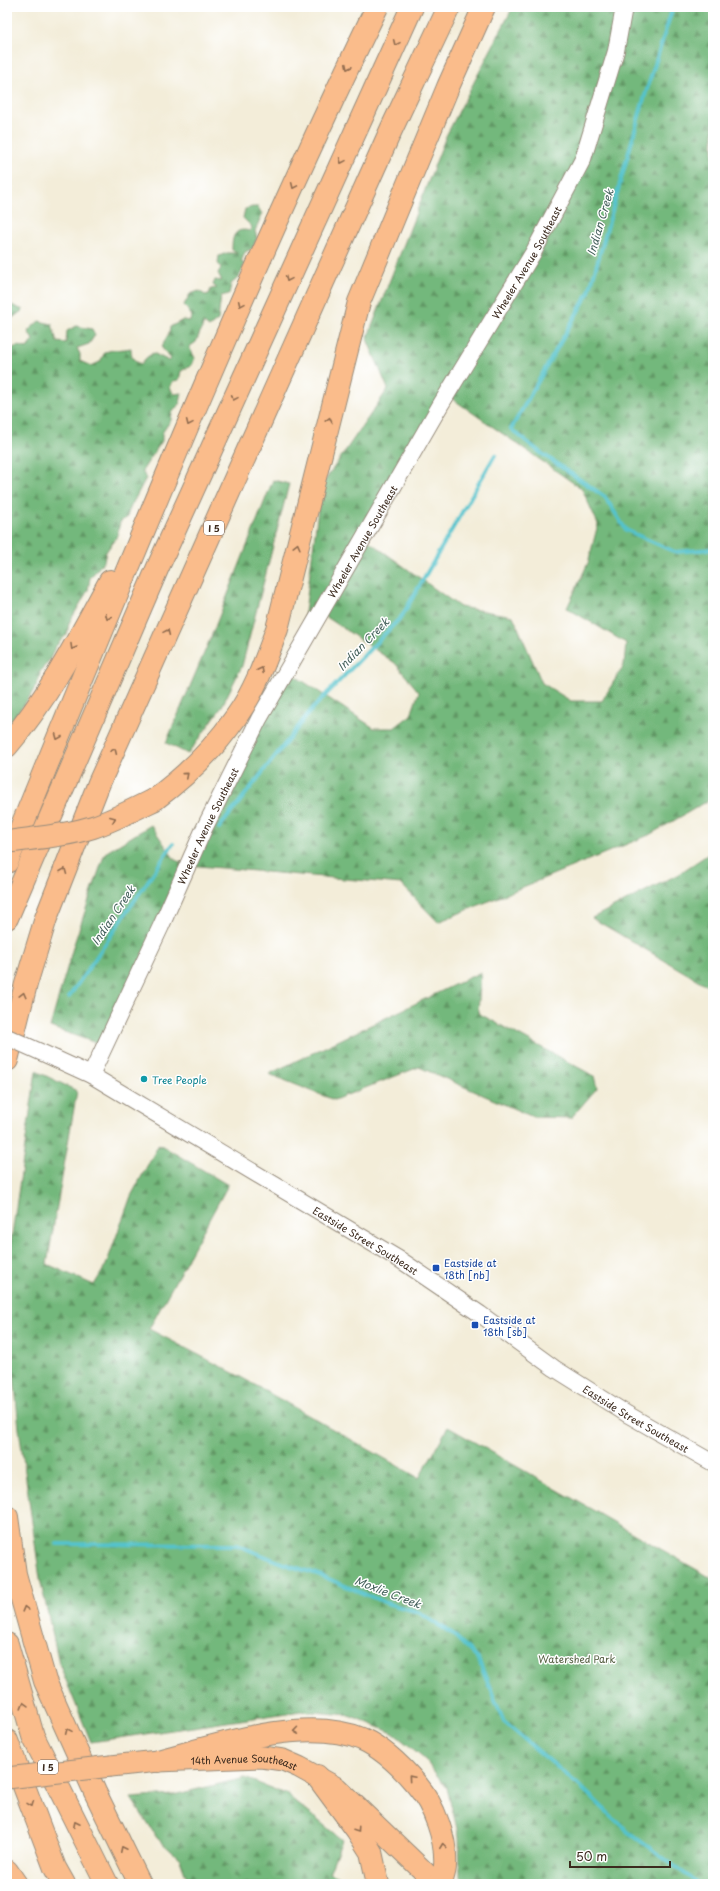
<svg xmlns="http://www.w3.org/2000/svg" width="720" height="1891" font-family="'Playpen Sans',sans-serif">
	<style>
		.forest { fill: url(#forest-firs); stroke: #57714c }
		.lines { fill: none; stroke-linecap: round; stroke-linejoin: round }
		.stream { stroke: #55c3cc; stroke-width: 4 }
		.minor-casing { stroke: #978c7c; stroke-width: 18 }
		.major-casing { stroke: #978c7c; stroke-width: 23 }
		.highway-casing { stroke: #978c7c; stroke-width: 24 }
		.minor { stroke: #fff; stroke-width: 16 }
		.major { stroke: #fabc8b; stroke-width: 21 }
		.highway { stroke: #fabc8b; stroke-width: 22 }
		.minor-bridge-casing { stroke: #978c7c; stroke-width: 18; stroke-linecap: butt }
		.major-bridge-casing { stroke: #978c7c; stroke-width: 23; stroke-linecap: butt }
		.highway-bridge-casing { stroke: #978c7c; stroke-width: 24; stroke-linecap: butt }
		.minor-bridge { stroke: #fff; stroke-width: 16 }
		.major-bridge { stroke: #fabc8b; stroke-width: 21 }
		.highway-bridge { stroke: #fabc8b; stroke-width: 22 }
		.oneway { stroke: #916c4f }
		.culture-dot { fill: #0f9aa8; stroke: #fff; stroke-width: 1.5 }
		.transit-dot { fill: #1a4fb4; stroke: #fff; stroke-width: 1.5 }
		.labels { text-anchor: middle; dominant-baseline: central; stroke-width: 3; stroke-linejoin: round; paint-order: stroke }
		.shield { fill: #fff; stroke: #766a62; stroke-width: 1 }
		.shield-label { font-size: 9px; font-weight: bold; fill: #3b2a1e }
		.street-label { font-size: 10px; fill: #3b2a1e; stroke: #fff }
		.culture-label { font-size: 10px; fill: #0d838f; stroke: #fff; text-anchor: start }
		.transit-label { font-size: 10px; fill: #164399; stroke: #fff; text-anchor: start }
		.park-label { font-size: 10px; fill: #545e40; stroke: #fff }
		.water-label { font-size: 11px; font-style: italic; fill: #44605b; stroke: #fff }
	</style>
	<defs>
		<pattern id="forest-firs" width="22" height="20" patternUnits="userSpaceOnUse"><rect width="22" height="20" fill="#73b87b"/><path d="M5 1l3.5 6h-7zM16 11l3.5 6h-7z" fill="#609664"/></pattern>
	</defs>
	<rect width="100%" height="100%" fill="#fff"/>
	<filter id="ink" filterUnits="userSpaceOnUse"><feTurbulence type="fractalNoise" baseFrequency=".025" numOctaves="2"/><feDisplacementMap in="SourceGraphic" scale="8" xChannelSelector="R" yChannelSelector="G"/><feConvolveMatrix kernelMatrix="1 2 1 2 8 2 1 2 1" color-interpolation-filters="sRGB"/></filter>
	<filter id="wash" filterUnits="userSpaceOnUse"><feTurbulence type="fractalNoise" baseFrequency=".012" numOctaves="4" result="noise"/><feDisplacementMap in="SourceGraphic" scale="16" xChannelSelector="R" yChannelSelector="G"/><feGaussianBlur stdDeviation="0.9" result="paint"/><feColorMatrix in="noise" values="0 0 0 0 0 0 0 0 0 0 0 0 0 0 0 0 0 1.4 0 .05"/><feComposite in="paint" operator="in"/></filter>
	<g filter="url(#wash)">
		<rect width="100%" height="100%" fill="#f3edd9"/>
		<g class="forest">
			<polygon points="513,7 713,7 713,798 649,835 438,922 401,884 188,865 105,1046 50,1027 74,944 105,853 151,825 175,860 188,865 286,670 374,728 394,728 411,715 419,692 395,663 319,612 363,537 460,607 513,616 542,683 571,701 602,701 624,665 626,643 567,608 588,563 598,524 582,489 447,395 303,628 321,486 388,389 367,339 446,136"/>
			<path d="M252,207H258L262,214L255,231L257,238L253,248L245,252L241,262L245,264L239,277L231,284L229,294L221,296L218,320L209,327L204,323L196,342L189,347L195,358L191,366L181,371L179,380L173,381L170,388L174,394L182,393L180,403L172,413L171,420L162,433V441L142,471L146,478L129,510L127,517L120,522L117,536L106,552L104,561L90,578L88,590L69,623L67,634L55,647L50,659L40,672C40,687 18,713 7,725V351L17,346L27,348L33,340L28,331L39,321L52,324L57,342L66,343L67,331L76,326L92,329L95,335L89,344L77,348L80,354V361L91,366L100,362L105,352C113,349 122,350 131,348C131,356 133,361 141,364L146,358L153,353L169,361L171,359L162,348C164,339 170,335 170,327L183,320L190,321L192,316L184,305L190,294L199,291L205,295L209,294L211,289L217,288L213,285L215,280L222,281L218,273L221,268L218,263L219,256L227,253H237L232,250C232,237 234,227 250,231L252,227L243,218L245,209Z"/>
			<polygon points="7,303 23,310 7,322"/>
			<polygon points="273,480 289,484 242,666 221,708 188,754 166,743 213,632"/>
			<polygon points="713,851 713,989 592,918 677,875"/>
			<polygon points="481,972 478,1013 594,1076 597,1088 571,1118 533,1117 419,1067 334,1100 269,1074"/>
			<polygon points="36,1071 77,1091 47,1264 94,1285 106,1265 131,1196 159,1144 228,1185 149,1329 239,1376 419,1478 448,1427 713,1579 713,1884 469,1884 460,1876 459,1837 447,1788 422,1756 393,1733 349,1715 301,1711 91,1742 59,1663 40,1579 19,1429 7,1301 7,1277 10,1248"/>
			<polygon points="245,1778 286,1794 342,1840 329,1873 354,1884 189,1884 180,1859 157,1838 131,1798 173,1795"/>
		</g>
		<g class="lines">
			<g class="stream">
				<polyline points="673,7 643,102 589,292 511,429 541,453 605,497 626,530 675,552 713,549"/>
				<polyline points="219,828 313,708 402,616 495,455"/>
				<polyline points="69,997 173,844"/>
				<polyline points="57,1544 237,1545 284,1564 317,1574 386,1603 418,1612 453,1634 478,1659 504,1722 582,1788 628,1832 699,1884"/>
			</g>
		</g>
	</g>
	<g filter="url(#ink)">
		<g class="lines">
			<g class="minor-casing">
				<g id="minor">
					<path id="s1" d="M56,1059L91,1075L402,1261L480,1314L554,1368L627,1414L713,1463"/>
					<path id="s2" d="M91,1075L161,926L203,831L259,719L441,404L533,253L583,159L616,51L624,7"/>
				</g>
			</g>
			<g class="major-casing">
				<g id="major">
					<path id="s3" d="M111,1766L158,1761L262,1757L283,1760L299,1767L337,1788L437,1884"/>
				</g>
			</g>
			<g class="highway-casing">
				<g id="highway">
					<path d="M7,746C49,697 79,638 110,581"/>
					<path d="M155,799C186,776 214,749 236,717C255,691 266,659 277,629L359,302L448,87L484,7"/>
					<path d="M7,862C125,575 241,286 377,7"/>
					<polyline points="7,918 158,567 412,7"/>
					<polyline points="7,1060 26,984 46,918 99,783 391,130 449,7"/>
					<polyline points="7,1517 15,1574 45,1681 95,1792 140,1884"/>
					<polyline points="7,1644 33,1736 107,1884"/>
					<polyline points="7,1741 55,1868 64,1884"/>
					<path d="M158,1761C215,1746 305,1715 362,1739C384,1749 402,1767 417,1785C434,1805 447,1840 445,1866C445,1872 442,1878 441,1884"/>
					<polyline points="317,1776 357,1830 371,1852 378,1884"/>
					<polyline points="7,1871 16,1884"/>
				</g>
			</g>
			<use href="#minor" class="minor"/>
			<use href="#major" class="major"/>
			<use href="#highway" class="highway"/>
			<g class="minor-bridge-casing">
				<polyline id="minor-bridge" points="7,1037 56,1059"/>
			</g>
			<g class="major-bridge-casing">
				<polyline id="major-bridge" points="7,1778 111,1766"/>
			</g>
			<g class="highway-bridge-casing">
				<path id="highway-bridge" d="M7,842C35,838 65,836 93,827C114,820 135,809 155,799"/>
			</g>
			<use href="#minor-bridge" class="minor-bridge"/>
			<use href="#major-bridge" class="major-bridge"/>
			<use href="#highway-bridge" class="highway-bridge"/>
		</g>
		<defs><path id="oneway-chevron" d="M-2-3.5L2.5 0L-2 3.5" fill="none" stroke-width="1.6" stroke-linecap="round" stroke-linejoin="round"/></defs>
		<g class="oneway">
			<use href="#oneway-chevron" transform="translate(396 43) rotate(114)"/>
			<use href="#oneway-chevron" transform="translate(348 67) rotate(116)"/>
			<use href="#oneway-chevron" transform="translate(342 161) rotate(114)"/>
			<use href="#oneway-chevron" transform="translate(294 186) rotate(114)"/>
			<use href="#oneway-chevron" transform="translate(288 279) rotate(114)"/>
			<use href="#oneway-chevron" transform="translate(241 304) rotate(114)"/>
			<use href="#oneway-chevron" transform="translate(234 398) rotate(114)"/>
			<use href="#oneway-chevron" transform="translate(329 420) rotate(-76)"/>
			<use href="#oneway-chevron" transform="translate(189 423) rotate(114)"/>
			<use href="#oneway-chevron" transform="translate(297 546) rotate(-76)"/>
			<use href="#oneway-chevron" transform="translate(108 617) rotate(112)"/>
			<use href="#oneway-chevron" transform="translate(167 632) rotate(-66)"/>
			<use href="#oneway-chevron" transform="translate(73 647) rotate(120)"/>
			<use href="#oneway-chevron" transform="translate(261 670) rotate(-63)"/>
			<use href="#oneway-chevron" transform="translate(58 737) rotate(112)"/>
			<use href="#oneway-chevron" transform="translate(114 751) rotate(-66)"/>
			<use href="#oneway-chevron" transform="translate(186 775) rotate(-41)"/>
			<use href="#oneway-chevron" transform="translate(113 819) rotate(-22)"/>
			<use href="#oneway-chevron" transform="translate(64 871) rotate(-68)"/>
			<use href="#oneway-chevron" transform="translate(23 995) rotate(-76)"/>
			<use href="#oneway-chevron" transform="translate(25 1609) rotate(-105)"/>
			<use href="#oneway-chevron" transform="translate(24 1705) rotate(-106)"/>
			<use href="#oneway-chevron" transform="translate(68 1731) rotate(-114)"/>
			<use href="#oneway-chevron" transform="translate(296 1731) rotate(172)"/>
			<use href="#oneway-chevron" transform="translate(411 1778) rotate(-131)"/>
			<use href="#oneway-chevron" transform="translate(31 1804) rotate(69)"/>
			<use href="#oneway-chevron" transform="translate(76 1824) rotate(-116)"/>
			<use href="#oneway-chevron" transform="translate(357 1830) rotate(56)"/>
			<use href="#oneway-chevron" transform="translate(443 1846) rotate(-97)"/>
			<use href="#oneway-chevron" transform="translate(123 1849) rotate(-116)"/>
		</g>
	</g>
	<circle class="culture-dot" cx="144" cy="1079" r="4"/>
	<g class="transit-dot">
		<rect x="432" y="1264" width="8" height="8" rx="2"/>
		<rect x="471" y="1321" width="8" height="8" rx="2"/>
	</g>
	<g class="labels">
		<g class="shield">
			<rect x="204" y="521" width="20" height="14" rx="3"/>
			<rect x="38" y="1760" width="20" height="14" rx="3"/>
		</g>
		<g class="shield-label">
			<text x="214" y="528">I 5</text>
			<text x="48" y="1767">I 5</text>
		</g>
		<g class="street-label">
			<text stroke="none"><textPath href="#s2" startOffset="923">Wheeler Avenue Southeast</textPath></text>
			<text stroke="none"><textPath href="#s2" startOffset="599">Wheeler Avenue Southeast</textPath></text>
			<text stroke="none"><textPath href="#s2" startOffset="275">Wheeler Avenue Southeast</textPath></text>
			<text stroke="none"><textPath href="#s1" startOffset="359">Eastside Street Southeast</textPath></text>
			<text stroke="none"><textPath href="#s1" startOffset="683">Eastside Street Southeast</textPath></text>
			<text stroke="none"><textPath href="#s3" startOffset="134">14th Avenue Southeast</textPath></text>
		</g>
		<g class="culture-label">
			<text x="152" y="1079">Tree People</text>
		</g>
		<g class="transit-label">
			<text x="444" y="1262">Eastside at<tspan x="444" dy="12">18th [nb]</tspan></text>
			<text x="483" y="1319">Eastside at<tspan x="483" dy="12">18th [sb]</tspan></text>
		</g>
		<g class="park-label">
			<text x="577" y="1658">Watershed Park</text>
		</g>
		<g class="water-label">
			<text transform="translate(600 222) rotate(-74)">Indian Creek</text>
			<text transform="translate(363 644) rotate(-46)">Indian Creek</text>
			<text transform="translate(113 915) rotate(-56)">Indian Creek</text>
			<text transform="translate(388 1592) rotate(21)">Moxlie Creek</text>
		</g>
	</g>
	<rect width="720" height="1891" fill="none" stroke="#fff" stroke-width="24"/>
	<path d="M570 1861v6h100v-6" fill="none" stroke="#3b2a1e" stroke-width="2"/>
	<text x="576" y="1861" font-size="12" fill="#3b2a1e" stroke="#ffffff" stroke-width="3" paint-order="stroke">50 m</text>
</svg>
